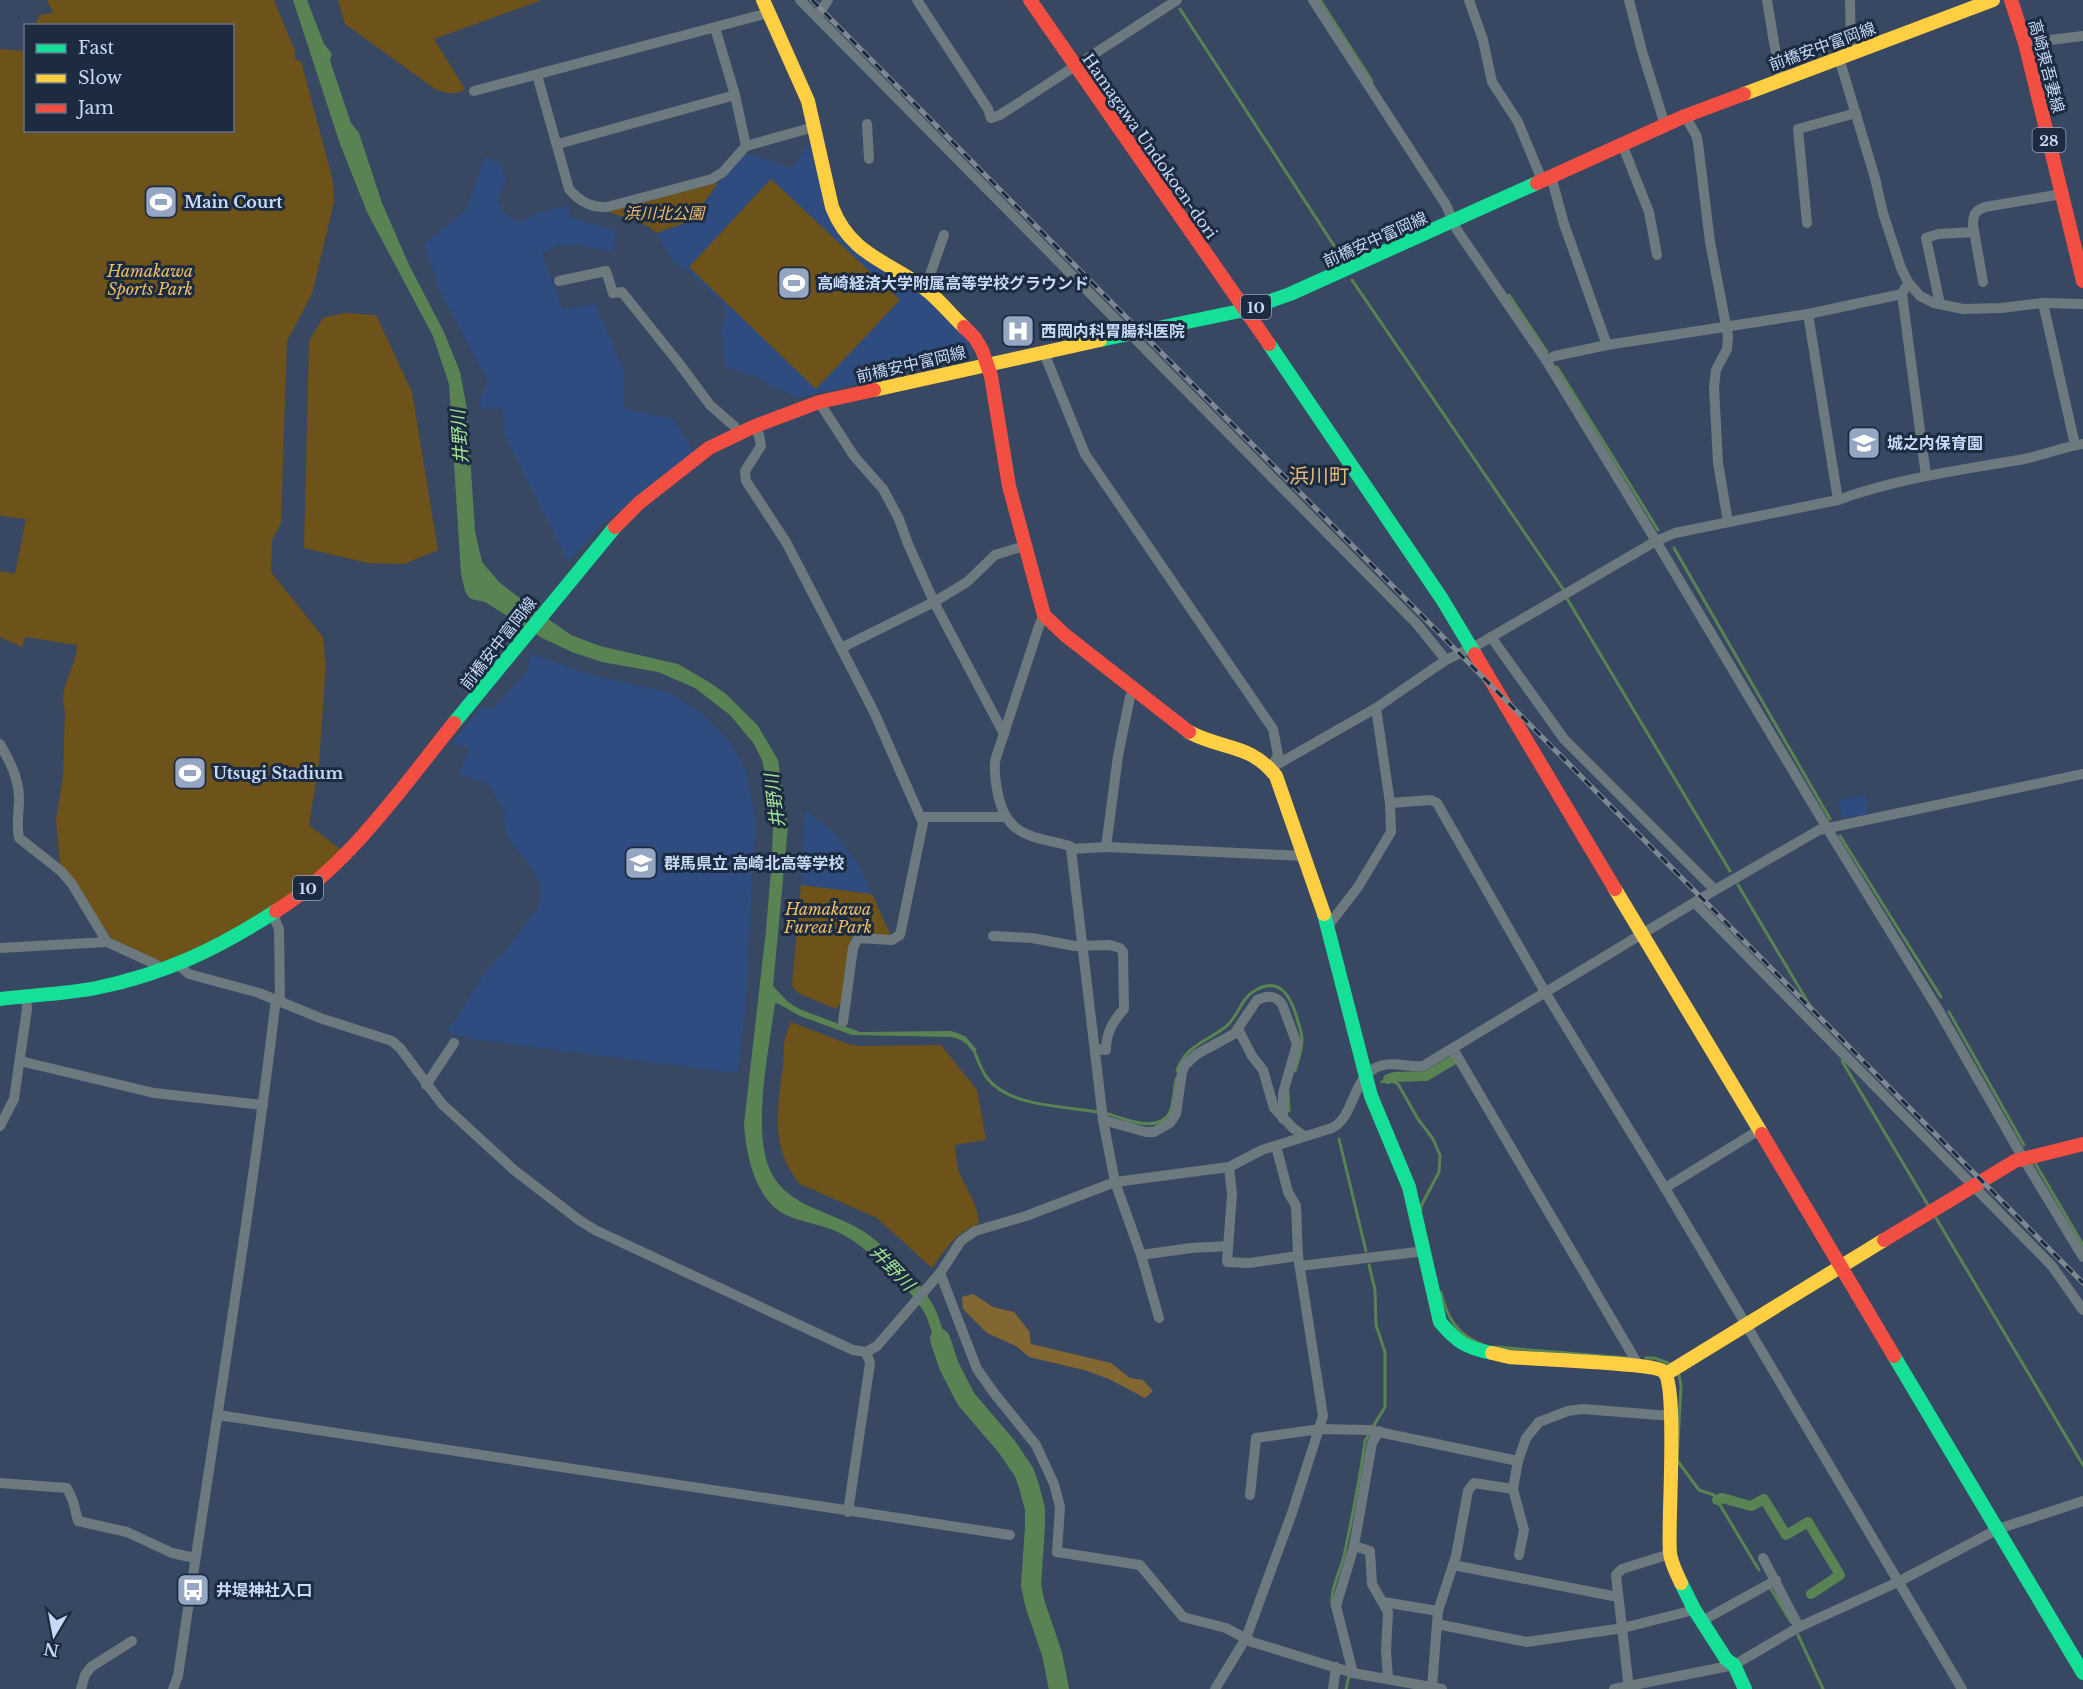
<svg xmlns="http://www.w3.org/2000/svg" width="2083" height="1689" font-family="'Libre Baskerville','Noto Sans JP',serif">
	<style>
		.built { fill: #2e4c7f }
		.green { fill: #6d5219 }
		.forest { fill: #836732 }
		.water { fill: #598353 }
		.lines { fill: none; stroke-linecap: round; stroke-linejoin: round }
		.stream { stroke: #598353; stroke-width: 3 }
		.canal { stroke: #598353; stroke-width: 10 }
		.river { stroke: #598353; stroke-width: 20 }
		.street { stroke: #6c797e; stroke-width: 10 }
		.fast { stroke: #16e098; stroke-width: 14 }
		.slow { stroke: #ffcf43; stroke-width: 14 }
		.jam { stroke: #f24e42; stroke-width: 14 }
		.rail-casing { stroke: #7e8891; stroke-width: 5 }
		.rail { stroke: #1d2b41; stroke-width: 3; stroke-dasharray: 9; stroke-linecap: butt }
		.labels { text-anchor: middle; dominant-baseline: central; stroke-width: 6; stroke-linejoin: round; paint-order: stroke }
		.shield { fill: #1d2b41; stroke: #94a5c0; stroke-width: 1.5 }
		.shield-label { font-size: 15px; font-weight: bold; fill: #c7d9f6 }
		.street-label { font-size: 16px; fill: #c7d9f6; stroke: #1d2b41 }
		.poi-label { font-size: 16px; font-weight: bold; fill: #c7d9f6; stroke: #1d2b41; text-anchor: start }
		.park-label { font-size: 16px; font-style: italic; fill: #f0bd62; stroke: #1d2b41 }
		.water-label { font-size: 18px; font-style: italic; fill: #a1e193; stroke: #1d2b41 }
		.quarter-label { font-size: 20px; fill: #e5bc76; stroke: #1d2b41 }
	</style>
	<rect width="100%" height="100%" fill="#384762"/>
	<g class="built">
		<polygon points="813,137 833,221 924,292 966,338 971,348 972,355 966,360 950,364 947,361 899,372 898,375 796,398 783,390 774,389 757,377 726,368 721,329 726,317 726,306 687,270 673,262 656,233 691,221 718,183 744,155 753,155 792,168"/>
		<polygon points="485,157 500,163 506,178 497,202 507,215 521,223 537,213 569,205 570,218 615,230 614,252 576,245 559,245 542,253 563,309 595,304 624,370 624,409 674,419 694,452 599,527 568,561 504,434 503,411 501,408 481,410 480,399 488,382 440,291 424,244 466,210"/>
		<polygon points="530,653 591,675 671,693 702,714 730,742 746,770 753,805 755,828 745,1012 738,1070 735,1073 472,1039 446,1031 457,1018 485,972 500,957 538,908 541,899 541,886 531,867 516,849 507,835 503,819 505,812 488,784 459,774 469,748 452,743 482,706 492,710 528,670"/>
		<polygon points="1865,795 1868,814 1843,818 1838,800"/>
		<polygon points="805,809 834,833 859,865 872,894 801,885"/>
	</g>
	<g class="green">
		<path d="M47,0H274L295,51V60L301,61L333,181L334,202L312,294L287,341L281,523L272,540L271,572L323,637L326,665L319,763L309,825L341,850L303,887L237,929L166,962H158L112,939L60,864L56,821L63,776L65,710C57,688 77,668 77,645L25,637L22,647L0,637V571L15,574L26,519L0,516V49L25,51L26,130H232V26H34L40,15L53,13Z"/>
		<path d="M338,0H542L434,39L465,89C455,96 446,93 435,89L345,24Z"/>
		<polygon points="771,179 900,300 816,389 689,267"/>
		<polygon points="718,183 691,221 656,233 648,226 606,211"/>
		<polygon points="345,313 376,315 412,392 438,550 404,564 368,563 304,548 309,341 323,318"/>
		<polygon points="801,885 872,894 891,936 857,933 852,936 841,1002 836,1009 798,993 792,986"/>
		<path d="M791,1022L848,1044L859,1046L941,1045L977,1090L986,1140L955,1145C956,1154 956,1166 960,1174C968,1192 978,1205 979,1224C954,1233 947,1248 932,1268L877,1218L800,1184C770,1148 777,1110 783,1067C784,1058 783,1048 785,1039C786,1033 789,1027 791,1022Z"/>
	</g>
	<polygon class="forest" points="973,1294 993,1307 1014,1312 1029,1331 1031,1344 1111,1363 1130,1378 1143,1380 1153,1391 1145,1398 1109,1379 1084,1370 1029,1357 1016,1346 987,1333 963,1309 962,1297"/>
	<path class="water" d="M293,0H307L324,44L332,54L330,61L351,123L359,133L382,203L410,267L444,332L460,372L467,409L475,531L482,562L499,582L534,609L571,635L600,646L678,664L709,682L726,694L758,726L778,760L788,826L773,986L788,1002L799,1009L860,1032L951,1031L965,1036L977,1050L972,1051C966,1042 961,1039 951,1037L852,1035L800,1016L777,1003L775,1004C769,1047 754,1121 767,1162C781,1207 828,1209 863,1231C886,1246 925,1286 936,1311C943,1328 947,1346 952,1363L943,1367C937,1351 933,1334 927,1318C916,1293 871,1251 847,1237C830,1226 809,1224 791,1217C756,1205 746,1156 744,1124L766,930L772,858L773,825L769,790L762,760L754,744L730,715L695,688L658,672L602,662L572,652L542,638L485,602L471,599L468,596L465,591L461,574L449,384L433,336L367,212L340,144Z"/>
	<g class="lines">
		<g class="stream">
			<polyline points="1320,0 1372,81"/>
			<polyline points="1180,9 1346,264"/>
			<polyline points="1352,280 1563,589"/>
			<polyline points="1509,295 1547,352"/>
			<polyline points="1557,367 1658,530"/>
			<polyline points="1674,548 1830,819"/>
			<polyline points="1566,597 1730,871"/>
			<polyline points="1840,836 1941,997"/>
			<polyline points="1738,885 1816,1016"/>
			<polyline points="1949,1012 2024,1145"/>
			<path d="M973,1048C977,1058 981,1070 987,1078C1009,1107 1065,1106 1098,1112"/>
			<polyline points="1842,1061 1928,1205"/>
			<path d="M1177,1070C1187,1045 1204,1043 1224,1028C1238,1019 1240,998 1256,990C1281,976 1291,998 1297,1018C1299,1025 1302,1033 1302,1040C1302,1051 1298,1061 1295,1071"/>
			<polyline points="1382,1082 1388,1079 1398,1084 1418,1119 1433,1139 1440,1155 1439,1172 1421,1206 1421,1210"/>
			<polyline points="1288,1092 1289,1111"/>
			<path d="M1105,1113C1123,1118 1159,1135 1170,1112C1174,1102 1174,1089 1176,1079"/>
			<polyline points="1339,1139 1366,1251"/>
			<polyline points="2035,1163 2083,1245"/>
			<polyline points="1936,1218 2083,1465"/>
			<polyline points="1369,1265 1375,1290 1376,1325 1385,1352 1385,1407 1374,1425"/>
			<path d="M1441,1292C1447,1318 1457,1335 1483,1345"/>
			<polyline points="1495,1347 1628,1358"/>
			<polyline points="1646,1358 1654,1358 1668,1363"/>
			<polyline points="1679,1375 1681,1386 1677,1460 1699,1490 1714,1495 1759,1570"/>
			<polyline points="1771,1589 1791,1622"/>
			<path d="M1332,1606C1330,1590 1340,1572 1344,1556C1352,1518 1360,1480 1365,1441L1368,1436"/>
			<polyline points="1798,1635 1823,1689"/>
			<polyline points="1346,1689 1349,1676"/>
		</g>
		<g class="canal">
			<polyline points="1388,1079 1394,1077 1426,1076 1455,1059"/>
			<polyline points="1717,1500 1722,1498 1751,1506 1764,1499 1786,1535 1808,1522 1840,1575 1811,1594"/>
		</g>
		<polyline class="river" points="940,1339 949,1366 966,1399 1007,1447 1024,1472 1029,1486 1035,1509 1035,1527 1031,1585 1035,1604 1052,1654 1059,1689"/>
		<g class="street">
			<polyline points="800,0 1417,624 1446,660"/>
			<polyline points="917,0 988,109 991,118 1000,115 1177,0"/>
			<polyline points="1313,0 1446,205 1457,230 1546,360 1656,541 1827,828 1939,1011 2023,1158 2083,1257"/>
			<polyline points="1469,0 1483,40 1492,82 1518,122 1542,180"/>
			<polyline points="1629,0 1642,51 1665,125"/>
			<polyline points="1767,0 1780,79"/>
			<polyline points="1850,0 1851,54"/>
			<polyline points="817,16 828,0"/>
			<polyline points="715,28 735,95 746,146"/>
			<polyline points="2025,43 2083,36"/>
			<polyline points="1839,58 1875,178 1883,213 1901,268 1908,282 1920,296 1934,303 1963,309 2001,308 2043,303 2083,304"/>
			<path d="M537,75L569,189C579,201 591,208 607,207L712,179L723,172L746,146L814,127"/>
			<polyline points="474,91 768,13"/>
			<polyline points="1685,116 1696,135 1698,143 1710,242 1728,336 1727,349 1716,370 1714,387 1718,463 1728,522"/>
			<polyline points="867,124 869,159"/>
			<polyline points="558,144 735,95"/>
			<polyline points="1622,144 1649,212 1657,255"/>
			<polyline points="1551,176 1564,224 1607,345"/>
			<polyline points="1807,223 1798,129 1856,113"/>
			<polyline points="559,281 606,271 613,293 622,292 678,362 710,405 734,426 739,434"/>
			<path d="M1983,282L1973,225C1973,214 1975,211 1985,207L2062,194"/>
			<polyline points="1905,288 1902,294 1926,476"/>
			<polyline points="925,289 944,235"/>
			<polyline points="2043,303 2075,445"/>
			<polyline points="1940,304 1926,238 1938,234 1974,232"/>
			<polyline points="1808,314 1838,500"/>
			<polyline points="1044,353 1085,454 1273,729 1278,755 1271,768"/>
			<polyline points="1546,360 1555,356 1607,345 1808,314 1902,294"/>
			<polyline points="819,402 854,456 883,489 899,519 908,544 934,602 1004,734"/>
			<polyline points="753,427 759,435 761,446 745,471 746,481 786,542 841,648 874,712 923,823 900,935 892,940 858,938 853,948 843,1022"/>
			<path d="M1044,615L1039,626L995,761C994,775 996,786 999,799C1009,838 1036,837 1070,846L1071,849L1103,1120L1115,1182L1141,1255L1159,1318"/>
			<polyline points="1491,637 1564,739 1715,890"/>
			<polyline points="841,648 934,602 967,582 995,555 1024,546"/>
			<path d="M0,744C10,762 19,778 19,799C19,813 16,825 19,838L61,871L72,884L107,942L155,964L162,970"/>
			<path d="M1271,768L1376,708L1446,660L1481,643L1656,541L1675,533L1838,500C1898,478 1962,470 2024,459C2044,455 2063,447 2083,444"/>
			<polyline points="1390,803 1431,800 1437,803 1545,992 1665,1188 1962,1689"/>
			<polyline points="921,817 1005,817"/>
			<polyline points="1106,847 1118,756 1130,697 1135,691"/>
			<polyline points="1071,849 1106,847 1305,856"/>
			<polyline points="1695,903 2052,1266 2083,1310"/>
			<polyline points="273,915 279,929 280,1001"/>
			<polyline points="1328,926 1358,887 1391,832 1390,803 1376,708"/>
			<path d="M993,936L1032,938L1075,946L1110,945L1120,948L1123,952L1124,1009C1113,1021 1106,1033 1106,1050L1096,1049"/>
			<polyline points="0,948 107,942"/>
			<path d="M177,964L189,974L259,993L320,1018L392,1041L400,1048L442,1104L514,1170L579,1220L595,1230L853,1350L866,1352L877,1346L940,1273L961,1241L975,1231L1026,1216L1115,1182L1229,1167L1262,1150L1332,1128C1355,1117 1352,1075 1380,1066C1394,1061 1409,1068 1423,1066L1715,890L1819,830L2083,774"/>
			<polyline points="1238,1029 1252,1056 1263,1070 1274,1108 1293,1128 1304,1136"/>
			<polyline points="1453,1049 1639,1366"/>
			<polyline points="20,1061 154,1093 263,1105"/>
			<polyline points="426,1085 454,1043"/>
			<path d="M1103,1120L1146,1132H1154L1170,1123L1176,1114L1182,1072L1185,1065L1197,1054L1234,1034L1257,1000C1267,995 1275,995 1282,1004L1297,1044L1283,1093V1119"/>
			<polyline points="0,1126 14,1099 27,1009 26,996"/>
			<polyline points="1229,1167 1232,1194 1227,1262 1249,1263 1298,1256"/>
			<polyline points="1665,1188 1759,1130"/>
			<polyline points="1141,1255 1191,1248 1228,1246"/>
			<polyline points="1300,1266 1425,1251"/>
			<polyline points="940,1273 977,1369 994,1393 1036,1445 1054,1484 1060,1507 1057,1552 1140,1565 1183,1617 1226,1628 1252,1642 1353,1673 1442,1689"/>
			<polyline points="218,1415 1010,1535"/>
			<polyline points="0,1483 67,1488 73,1501 78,1521 127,1532 172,1553 195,1558"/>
			<polyline points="1250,1495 1256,1438 1320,1429 1369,1430 1518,1461"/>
			<polyline points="848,1512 870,1363 866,1352"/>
			<polyline points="1354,1546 1370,1551 1372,1584 1388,1612 1386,1651 1388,1679"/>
			<polyline points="1519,1555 1524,1530 1513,1489 1518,1461 1526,1438 1539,1422 1568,1411 1583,1409 1671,1416"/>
			<polyline points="1763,1558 1799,1627"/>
			<polyline points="1453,1565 1618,1597"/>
			<polyline points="1383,1602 1438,1611"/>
			<polyline points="1702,1621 1776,1580"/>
			<polyline points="1437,1624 1527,1642 1623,1628 1694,1610"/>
			<polyline points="1353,1673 1336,1606 1354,1546 1372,1443 1379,1431"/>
			<polyline points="1432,1687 1438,1611 1456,1556 1468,1491 1474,1483 1513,1489"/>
			<polyline points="81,1689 85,1675 91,1667 132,1641"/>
			<path d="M173,1689L178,1676C211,1450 249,1225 276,999"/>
			<polyline points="1215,1689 1246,1638 1292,1513 1323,1416 1298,1256 1296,1206 1288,1192 1276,1146"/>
			<polyline points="1333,1689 1336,1667"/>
			<polyline points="1614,1689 1734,1665 1799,1627 1898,1582 1998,1529 2083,1501"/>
			<polyline points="1629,1689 1616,1575 1622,1569 1670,1554"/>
		</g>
		<g class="fast">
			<polyline points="1100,340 1245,310 1290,294 1537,183"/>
			<polyline points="1269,344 1442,599 1475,654"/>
			<polyline points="454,723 615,527"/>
			<path d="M1324,914L1371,1096L1409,1187L1440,1322C1457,1342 1466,1348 1492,1353"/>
			<path d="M0,999C32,995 65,994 96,988C165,974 217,949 276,911"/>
			<polyline points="1894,1356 2083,1673"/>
			<polyline points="1681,1583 1694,1609 1726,1659 1734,1665 1745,1689"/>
		</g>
		<g class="slow">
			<path d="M763,0L808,101L832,207C850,254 887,261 924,288C939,299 951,315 964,327"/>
			<polyline points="1744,94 1993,0"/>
			<polyline points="874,390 1100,340"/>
			<path d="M1189,732C1222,750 1250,743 1276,776L1324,914"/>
			<polyline points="1615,889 1762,1134"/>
			<path d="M1492,1353L1509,1357C1531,1359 1653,1363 1663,1371C1679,1384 1667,1525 1670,1553C1671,1563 1677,1574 1681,1583"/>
			<polyline points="1666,1374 1884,1240"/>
		</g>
		<g class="jam">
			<polyline points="1030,0 1269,344"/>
			<polyline points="2011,0 2025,43 2083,281"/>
			<polyline points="1537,183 1685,116 1744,94"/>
			<polyline points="964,327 975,338 982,350 991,376 1009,486 1044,615 1065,635 1189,732"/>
			<polyline points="615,527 639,503 709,448 753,427 819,402 874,390"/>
			<polyline points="1475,654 1615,889"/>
			<path d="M276,911C349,865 401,789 454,723"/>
			<polyline points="1762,1134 1894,1356"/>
			<polyline points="1884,1240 2015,1161 2083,1144"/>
		</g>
		<g class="rail-casing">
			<polyline id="rail" points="812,0 2083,1283"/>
		</g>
		<use href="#rail" class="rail"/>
	</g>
	<defs>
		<g id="stadium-square" transform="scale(1.725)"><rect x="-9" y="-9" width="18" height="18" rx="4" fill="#95a6c2" stroke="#1d2b41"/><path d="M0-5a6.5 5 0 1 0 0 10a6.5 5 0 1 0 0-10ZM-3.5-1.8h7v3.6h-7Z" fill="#fff"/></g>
		<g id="hospital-square" transform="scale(1.725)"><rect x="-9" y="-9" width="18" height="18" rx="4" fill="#95a6c2" stroke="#1d2b41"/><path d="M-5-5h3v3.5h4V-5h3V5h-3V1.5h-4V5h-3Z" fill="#fff"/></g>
		<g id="school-square" transform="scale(1.725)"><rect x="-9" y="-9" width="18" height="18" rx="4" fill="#95a6c2" stroke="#1d2b41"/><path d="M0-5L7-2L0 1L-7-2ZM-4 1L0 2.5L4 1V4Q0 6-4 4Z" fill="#fff"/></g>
		<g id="bus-square" transform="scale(1.725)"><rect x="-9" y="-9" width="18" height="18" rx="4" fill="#95a6c2" stroke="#1d2b41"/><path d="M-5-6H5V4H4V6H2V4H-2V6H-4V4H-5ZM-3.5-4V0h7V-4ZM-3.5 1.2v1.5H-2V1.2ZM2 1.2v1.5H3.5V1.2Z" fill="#fff"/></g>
	</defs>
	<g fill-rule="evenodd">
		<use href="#stadium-square" x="161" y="202"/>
		<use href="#stadium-square" x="794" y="283"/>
		<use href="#hospital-square" x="1018" y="331"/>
		<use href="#school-square" x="1864" y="443"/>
		<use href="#stadium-square" x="190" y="773"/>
		<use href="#school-square" x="641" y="863"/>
		<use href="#bus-square" x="193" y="1590"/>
	</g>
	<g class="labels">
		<g class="shield">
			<rect x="2032.5" y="128" width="33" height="24" rx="4.5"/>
			<rect x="1241" y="295" width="30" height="24" rx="4.5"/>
			<rect x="293" y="876" width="30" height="24" rx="4.5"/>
		</g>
		<g class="shield-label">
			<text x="2049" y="140">28</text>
			<text x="1256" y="307">10</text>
			<text x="308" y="888">10</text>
		</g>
		<g class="street-label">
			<text transform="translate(1822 46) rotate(-20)">前橋安中富岡線</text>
			<text transform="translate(2047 66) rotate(75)">高崎東吾妻線</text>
			<text transform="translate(1150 146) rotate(55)">Hamagawa Undokoen-dori</text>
			<text transform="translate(1375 239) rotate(-24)">前橋安中富岡線</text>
			<text transform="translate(911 364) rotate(-13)">前橋安中富岡線</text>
			<text transform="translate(498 643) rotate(-52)">前橋安中富岡線</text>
		</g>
		<g class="poi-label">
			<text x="184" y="202">Main Court</text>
			<text x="817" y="283">高崎経済大学附属高等学校グラウンド</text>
			<text x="1041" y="331">西岡内科胃腸科医院</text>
			<text x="1887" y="443">城之内保育園</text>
			<text x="213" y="773">Utsugi Stadium</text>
			<text x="664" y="863">群馬県立 高崎北高等学校</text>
			<text x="216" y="1590">井堤神社入口</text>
		</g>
		<g class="park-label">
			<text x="664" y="213">浜川北公園</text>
			<text x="150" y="271">Hamakawa<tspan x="150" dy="18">Sports Park</tspan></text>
			<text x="828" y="909">Hamakawa<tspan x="828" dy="18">Fureai Park</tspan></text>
		</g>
		<g class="water-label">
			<text transform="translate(460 437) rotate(-94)">井野川</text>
			<text transform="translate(775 801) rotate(-97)">井野川</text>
			<text transform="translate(892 1268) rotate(46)">井野川</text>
		</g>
		<g class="quarter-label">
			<text x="1319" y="476">浜川町</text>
		</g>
	</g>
	<rect x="24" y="24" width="210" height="108" fill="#1d2b41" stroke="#617189" stroke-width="1.5"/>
	<rect x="36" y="44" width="30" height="9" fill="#16e098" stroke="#617189" stroke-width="1.5"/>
	<text x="78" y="54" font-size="18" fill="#c7d9f6">Fast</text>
	<rect x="36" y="74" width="30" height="9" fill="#ffcf43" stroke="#617189" stroke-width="1.5"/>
	<text x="78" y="84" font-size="18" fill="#c7d9f6">Slow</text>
	<rect x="36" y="104" width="30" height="9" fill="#f24e42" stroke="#617189" stroke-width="1.5"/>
	<text x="78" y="114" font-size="18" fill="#c7d9f6">Jam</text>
	<g transform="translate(54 1635) rotate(190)" stroke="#1d2b41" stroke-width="4.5" paint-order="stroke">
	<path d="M0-4.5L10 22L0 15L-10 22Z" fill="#c7d9f6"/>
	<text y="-9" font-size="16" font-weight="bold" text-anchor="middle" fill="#c7d9f6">N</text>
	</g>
</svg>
